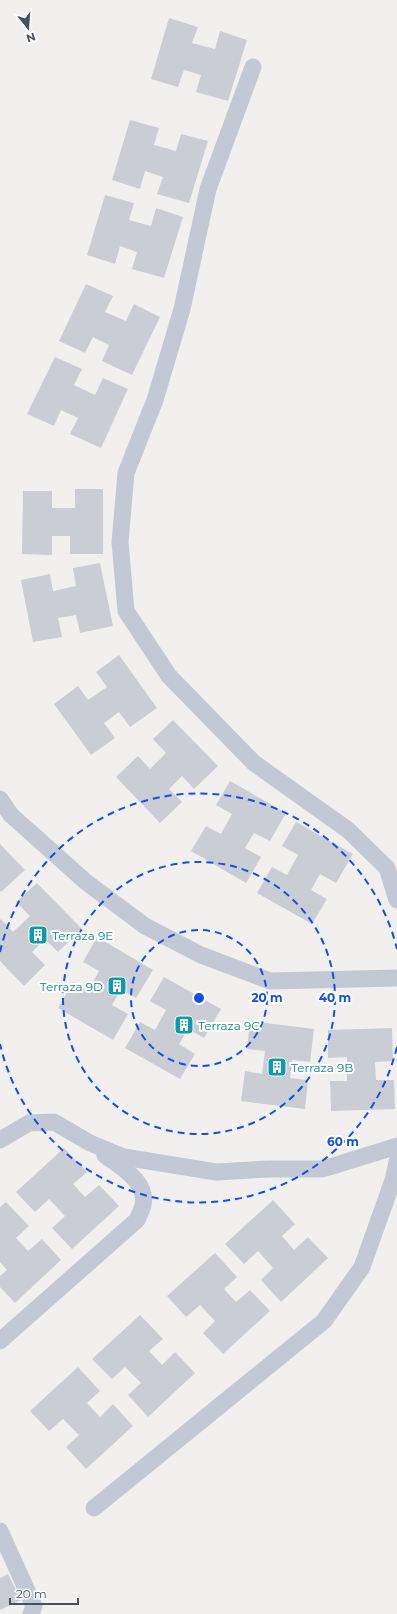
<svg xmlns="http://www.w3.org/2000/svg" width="397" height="1614" font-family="Montserrat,sans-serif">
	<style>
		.building { fill: #cbcdd5 }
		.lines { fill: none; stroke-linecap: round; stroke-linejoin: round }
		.minor { stroke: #c2c9d5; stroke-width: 17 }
		.ring { fill: none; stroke: #114eea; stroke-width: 2; stroke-dasharray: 7 5 }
		.labels { text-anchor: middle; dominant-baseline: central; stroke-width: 4; stroke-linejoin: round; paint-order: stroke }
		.culture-label { font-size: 12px; fill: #0d838f; stroke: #fff; text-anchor: start }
		.centre { fill: #114eea; stroke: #fff; stroke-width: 2 }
		.ring-label { font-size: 12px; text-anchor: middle; font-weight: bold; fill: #114eea; stroke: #fff; stroke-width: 4; stroke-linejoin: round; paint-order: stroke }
	</style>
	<rect width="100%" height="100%" fill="#f2f0ef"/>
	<g class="building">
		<polygon points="169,18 198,27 192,43 215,49 220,31 247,40 228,101 196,92 201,75 184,70 178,87 151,79"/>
		<polygon points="130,120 159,128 154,145 176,151 181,134 208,141 189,203 157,194 163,177 145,171 140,189 112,180"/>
		<polygon points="105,195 134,203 129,220 151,226 156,208 183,217 164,278 132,269 137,252 120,246 115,264 87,255"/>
		<polygon points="86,284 113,296 105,312 126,321 134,304 160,317 132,375 102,361 109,345 93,337 85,353 59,341"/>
		<polygon points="55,357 82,369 74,385 95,395 103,378 128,389 101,448 70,434 78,418 61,410 54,426 27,414"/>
		<polygon points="75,489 103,489 103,554 70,554 70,536 52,536 52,555 22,554 23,491 52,491 52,508 75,508"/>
		<polygon points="100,563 113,626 80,633 76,615 58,618 62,637 33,642 21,580 50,574 53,591 76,586 73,568"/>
		<polygon points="119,655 157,708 130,727 119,712 104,723 115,738 91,755 54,704 78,686 88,700 107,687 96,672"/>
		<polygon points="173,720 218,766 194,789 182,776 169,789 182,802 160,823 116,777 138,756 150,769 166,753 153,739"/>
		<polygon points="230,781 286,813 270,841 254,833 245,848 261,857 246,883 191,851 206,826 221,834 232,814 216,805"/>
		<polygon points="296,822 353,854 336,883 320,874 311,890 327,899 312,924 257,893 272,867 287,875 298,855 282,846"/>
		<polygon points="0,844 25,870 1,892 0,891"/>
		<polygon points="37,883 82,929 58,952 45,939 32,952 45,965 24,986 0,961 0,921 1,919 13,932 30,916 16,902"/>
		<polygon points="97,937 153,970 136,998 121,989 112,1005 128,1014 113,1040 58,1008 73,982 88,991 99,971 83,962"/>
		<polygon points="164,977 221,1009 204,1038 188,1029 179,1044 195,1054 180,1079 125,1048 140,1022 155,1030 166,1010 150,1001"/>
		<polygon points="250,1021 314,1029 310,1062 292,1060 290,1078 308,1080 305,1109 241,1101 245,1071 262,1074 265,1051 247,1049"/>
		<polygon points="392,1028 393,1061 375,1062 376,1080 394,1080 395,1109 331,1111 330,1081 347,1081 347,1057 328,1058 328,1030"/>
		<polygon points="64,1148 87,1172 73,1184 85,1197 99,1185 119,1206 72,1249 52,1228 65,1216 49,1199 35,1212 16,1192"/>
		<polygon points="273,1200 295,1224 282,1236 294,1250 308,1237 328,1258 281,1302 261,1280 273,1268 258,1251 244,1264 225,1244"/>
		<polygon points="6,1202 29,1226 16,1238 28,1251 42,1239 61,1260 15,1303 0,1287 0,1276 7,1270 0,1262 0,1207"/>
		<polygon points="215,1253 237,1277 224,1289 236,1302 250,1290 270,1311 223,1354 203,1333 215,1321 200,1305 186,1317 167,1296"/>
		<polygon points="140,1315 163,1339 149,1351 162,1365 175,1352 195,1373 148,1417 128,1395 141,1383 125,1367 112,1379 92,1359"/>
		<polygon points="78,1367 100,1391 87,1403 100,1417 113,1404 133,1426 86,1469 66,1447 79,1435 63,1419 49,1431 30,1411"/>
		<polygon points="8,1574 21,1600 0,1610 0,1578"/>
	</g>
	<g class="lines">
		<g class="minor">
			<polyline points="253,67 208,189 182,309 155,400 126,473 120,542 126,611 169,676 254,763 348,830 387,868 397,900"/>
			<polyline points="0,799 11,815 86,882 145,926 201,955 270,981 397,978"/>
			<polyline points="0,1140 29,1123 54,1122 90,1143 124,1157 216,1172 269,1169 323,1169 397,1146"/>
			<path d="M0,1341L137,1220C139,1215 142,1210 143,1205C148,1181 120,1167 105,1155"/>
			<polyline points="94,1508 324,1321 362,1267 393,1180 397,1162"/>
			<polyline points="0,1531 34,1606 31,1614"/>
		</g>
	</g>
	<g class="ring">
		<circle cx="199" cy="998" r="68"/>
		<circle cx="199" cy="998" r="136"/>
		<path d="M397 1047A204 204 0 0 1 0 1044M0 952A204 204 0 0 1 397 949"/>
	</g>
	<defs>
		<g id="building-square" transform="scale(1)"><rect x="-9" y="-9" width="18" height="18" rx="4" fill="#0f9aa8" stroke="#fff"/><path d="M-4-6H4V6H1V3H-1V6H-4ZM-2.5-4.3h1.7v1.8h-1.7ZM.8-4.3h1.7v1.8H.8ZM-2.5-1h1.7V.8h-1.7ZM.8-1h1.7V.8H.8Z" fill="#fff"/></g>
	</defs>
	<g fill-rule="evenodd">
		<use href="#building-square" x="38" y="935"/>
		<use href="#building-square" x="117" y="986"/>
		<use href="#building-square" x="184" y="1025"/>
		<use href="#building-square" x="277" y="1067"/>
	</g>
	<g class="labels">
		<g class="culture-label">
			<text x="52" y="935">Terraza 9E</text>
			<text x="103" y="986" text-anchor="end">Terraza 9D</text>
			<text x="198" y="1025">Terraza 9C</text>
			<text x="291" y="1067">Terraza 9B</text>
		</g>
	</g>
	<circle cx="199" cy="998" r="6" class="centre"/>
	<g class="ring-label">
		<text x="267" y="1002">20 m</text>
		<text x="335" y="1002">40 m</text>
		<text x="343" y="1146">60 m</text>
	</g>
	<g transform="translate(28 28) rotate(163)" stroke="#ffffff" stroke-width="3" paint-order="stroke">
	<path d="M0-3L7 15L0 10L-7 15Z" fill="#464f5e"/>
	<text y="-6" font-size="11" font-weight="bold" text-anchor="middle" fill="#464f5e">N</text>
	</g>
	<path d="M10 1598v6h68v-6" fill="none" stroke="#464f5e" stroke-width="2"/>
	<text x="16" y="1598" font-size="12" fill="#464f5e" stroke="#ffffff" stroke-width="3" paint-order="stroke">20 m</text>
</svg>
